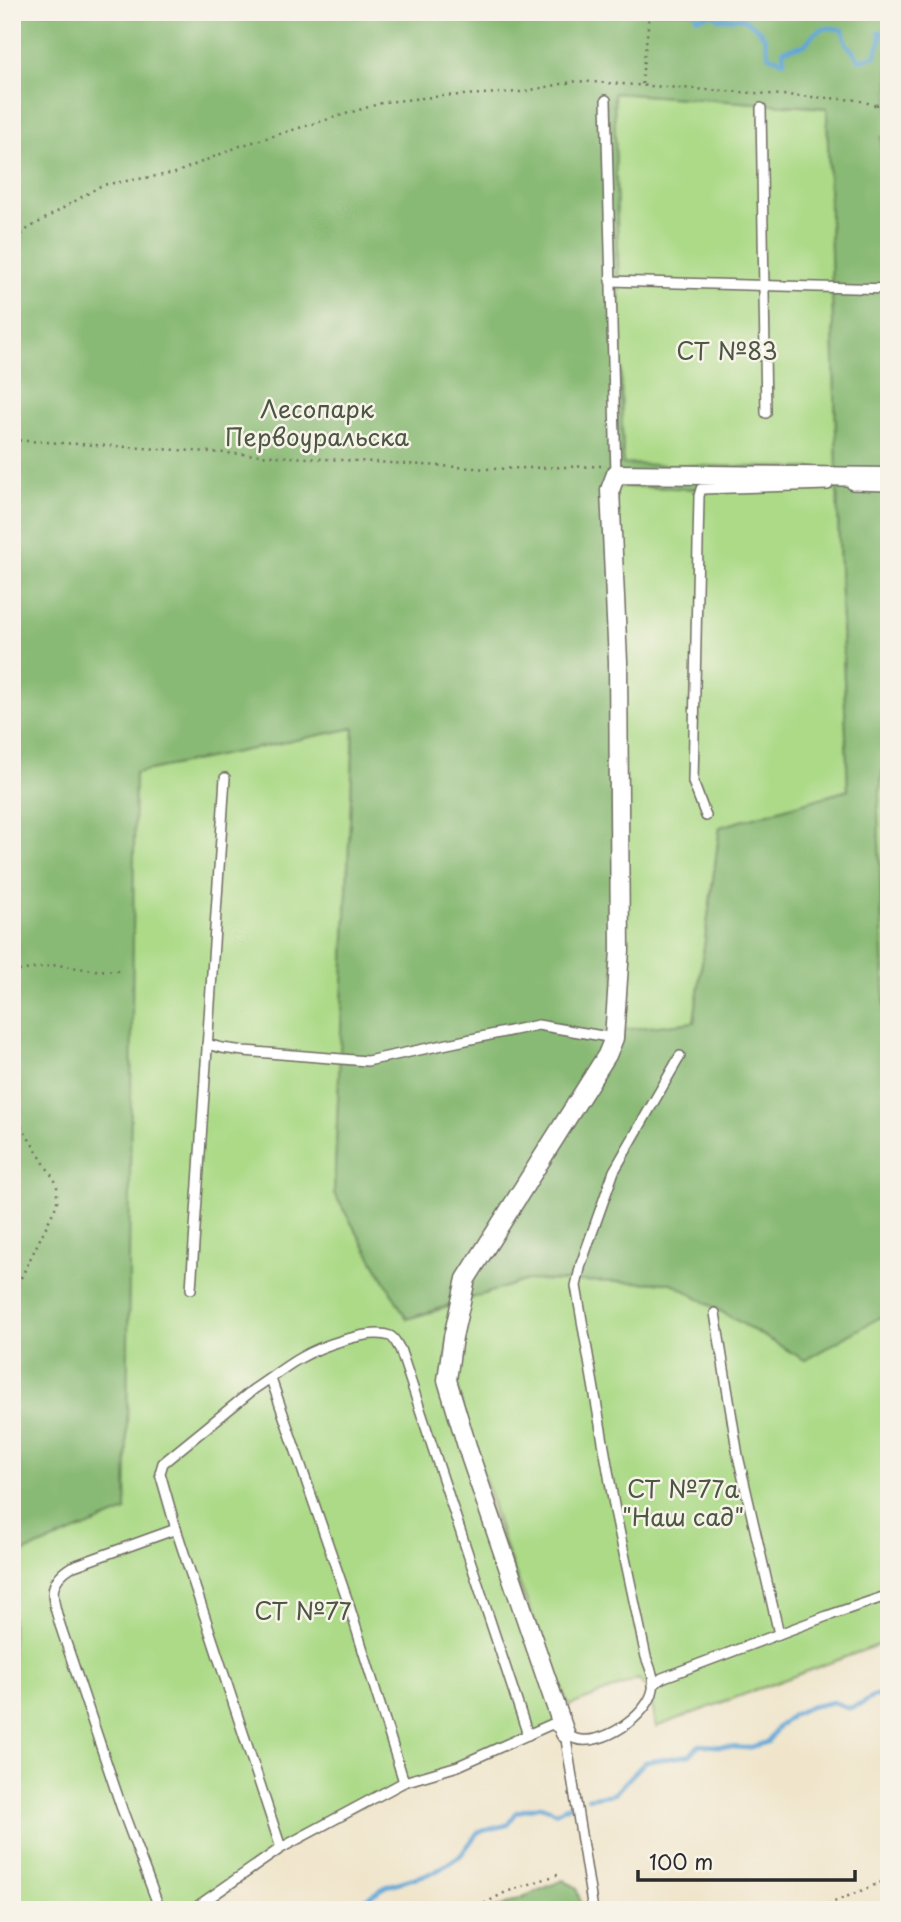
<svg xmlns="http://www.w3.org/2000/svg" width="901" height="1922" font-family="'Playpen Sans',sans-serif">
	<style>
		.green { fill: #acda87; stroke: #6c8259; stroke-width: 2 }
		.forest { fill: #89ba74; stroke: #5a7250; stroke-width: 2; fill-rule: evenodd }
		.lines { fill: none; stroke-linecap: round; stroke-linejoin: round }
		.stream { stroke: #61a5d6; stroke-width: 4.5 }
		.service-casing { stroke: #706c63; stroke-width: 12 }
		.minor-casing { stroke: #706c63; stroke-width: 21 }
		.path { stroke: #706c63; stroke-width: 2.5; stroke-dasharray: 2 5; stroke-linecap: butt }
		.service { stroke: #fff; stroke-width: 9 }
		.minor { stroke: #fff; stroke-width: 18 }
		.labels { text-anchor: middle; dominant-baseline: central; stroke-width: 5; stroke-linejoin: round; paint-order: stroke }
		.park-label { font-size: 24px; fill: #4b5742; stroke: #f7f3e8 }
	</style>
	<rect width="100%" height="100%" fill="#f7f3e8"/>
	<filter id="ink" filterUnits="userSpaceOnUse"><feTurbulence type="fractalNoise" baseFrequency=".0143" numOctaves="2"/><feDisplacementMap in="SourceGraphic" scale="14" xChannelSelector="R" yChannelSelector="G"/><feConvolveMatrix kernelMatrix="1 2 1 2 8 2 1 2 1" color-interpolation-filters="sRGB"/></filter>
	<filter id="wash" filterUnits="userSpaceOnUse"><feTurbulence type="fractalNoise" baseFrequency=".00686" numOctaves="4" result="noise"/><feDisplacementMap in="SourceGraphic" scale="28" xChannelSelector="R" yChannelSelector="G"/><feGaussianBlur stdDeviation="1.57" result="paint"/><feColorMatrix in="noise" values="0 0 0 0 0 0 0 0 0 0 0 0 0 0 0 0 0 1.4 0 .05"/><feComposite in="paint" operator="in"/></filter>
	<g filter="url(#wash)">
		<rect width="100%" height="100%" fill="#f0e5cb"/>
		<g class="green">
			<polygon points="614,93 827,108 837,469 623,465"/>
			<polygon points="881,136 889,138 889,263"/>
			<polygon points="615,486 701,489 837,487 848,791 720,827 694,1022 613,1031"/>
			<polygon points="889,715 889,1129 878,810"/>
			<polygon points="354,728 334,1193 407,1319 452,1306 444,1379 566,1721 344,1813 221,1889 193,1910 12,1910 12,1557 126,1510 134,773"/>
			<polygon points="527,1280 672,1283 805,1360 889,1312 889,1641 656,1727 651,1697 639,1679 569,1706 508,1555 454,1379 465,1300"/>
		</g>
		<g class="forest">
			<path d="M12,12H889V138L881,137L889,395V715L878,810L889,1129V1312L805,1360L672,1283L527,1280L407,1319L334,1193L354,728L135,773L126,1511L12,1557ZM614,93L827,108L837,469L623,464ZM616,486L701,489L837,487L848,790L720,827L694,1022L614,1031Z"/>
			<polygon points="563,1880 576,1887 583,1910 492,1910"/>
		</g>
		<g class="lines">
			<g class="stream">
				<path d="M695,12L697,18L713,14L719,19L743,18L758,29L765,38L769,56L784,61L783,50L805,45C815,29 823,25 843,30L846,43L860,60L875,56L881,39L879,32L889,35"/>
				<polyline points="588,1798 614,1794 645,1762 690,1755 699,1745 747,1748 768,1742 777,1728 792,1715 810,1707 833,1702 849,1708 862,1704 874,1696 889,1693"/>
				<polyline points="347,1910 387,1886 435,1872 461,1855 478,1832 507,1825 517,1812 541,1806 557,1812 575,1803"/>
			</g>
		</g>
	</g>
	<g filter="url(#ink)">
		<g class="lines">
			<g class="service-casing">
				<g id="service">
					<polyline points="606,100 616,474"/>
					<polyline points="761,108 766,413"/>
					<polyline points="610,281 889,289"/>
					<polyline points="852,485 889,486"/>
					<polyline points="706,816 693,782 699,496 701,489 828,485"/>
					<polyline points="207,1044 222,1048 244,1051 367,1061 538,1025 614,1038"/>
					<polyline points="191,1289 225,778"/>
					<polyline points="715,1313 738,1456 779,1634"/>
					<polyline points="271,1379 348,1602 404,1782"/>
					<polyline points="653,1685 662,1678 827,1616 889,1595"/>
					<polyline points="565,1733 593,1910"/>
					<path d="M281,1848L176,1529L160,1473L163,1463L254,1389C270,1379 284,1367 300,1358C319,1347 369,1328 390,1336C395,1338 397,1345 400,1349L528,1735"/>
					<path d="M160,1910L122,1809L60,1625C53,1600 45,1583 71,1567L176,1529"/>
					<path d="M192,1910L281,1848L404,1782L458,1766L552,1724C559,1729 567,1736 576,1739C602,1747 649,1715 653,1689C655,1678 650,1668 646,1657L615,1511L576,1286L581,1264L614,1171L680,1056"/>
				</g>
			</g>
			<g class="minor-casing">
				<polyline id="minor" points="565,1733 470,1456 447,1380 453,1337 466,1279 607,1055 614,1038 620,950 618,661 610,490 616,474 889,477"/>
			</g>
			<g class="path">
				<path d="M642,84C643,60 648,36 649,12"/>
				<polyline points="876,105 889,100"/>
				<polyline points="12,245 26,230 102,185 175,173 240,146 385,102 443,96 521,92 577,81 857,100 889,109"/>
				<polyline points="12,440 490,469 601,466"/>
				<polyline points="12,972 57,965 93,970 121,971"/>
				<polyline points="12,1116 21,1126 57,1184 57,1204 18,1284 12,1291"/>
				<polyline points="472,1910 506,1892 560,1874"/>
				<polyline points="815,1910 889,1879"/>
			</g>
			<use href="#service" class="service"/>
			<use href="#minor" class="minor"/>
		</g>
	</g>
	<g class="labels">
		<g class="park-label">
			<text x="727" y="350">СТ №83</text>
			<text x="317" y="408">Лесопарк<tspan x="317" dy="28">Первоуральска</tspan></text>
			<text x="683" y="1488">СТ №77а<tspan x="683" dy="28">"Наш сад"</tspan></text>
			<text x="303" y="1610">СТ №77</text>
		</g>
	</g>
	<rect width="901" height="1922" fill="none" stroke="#f7f3e8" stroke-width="42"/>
	<path d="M638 1870v10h217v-10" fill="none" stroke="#2b2b2b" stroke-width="3.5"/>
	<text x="649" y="1870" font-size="21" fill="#2b2b2b" stroke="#f7f3e8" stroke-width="5" paint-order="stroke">100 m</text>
</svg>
